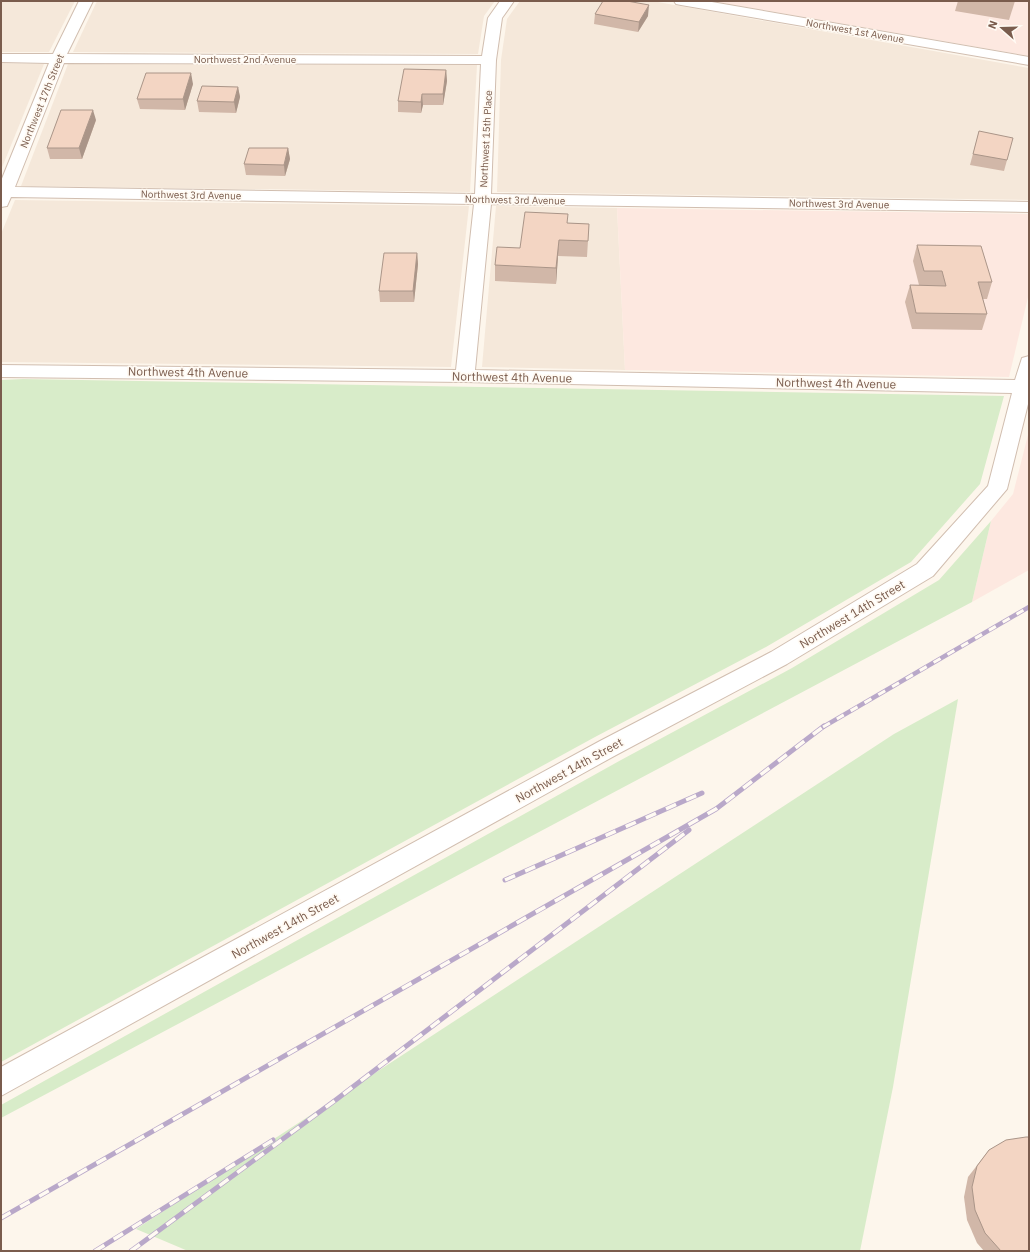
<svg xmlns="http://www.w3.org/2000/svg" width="1030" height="1252" font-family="'IBM Plex Sans',sans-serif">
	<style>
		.residential { fill: #f5e8da }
		.commercial { fill: #fde8e0 }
		.green { fill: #d8ecc9 }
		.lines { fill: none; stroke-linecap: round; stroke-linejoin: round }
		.minor-casing { stroke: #d1beb0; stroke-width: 2 }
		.minor { fill: #fff; fill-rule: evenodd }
		.rail-far1-casing { stroke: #b9a8c9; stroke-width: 4.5 }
		.rail-casing { stroke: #b9a8c9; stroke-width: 5 }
		.rail-far1 { stroke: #fffaf3; stroke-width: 3; stroke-dasharray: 8; stroke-linecap: butt }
		.rail { stroke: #fffaf3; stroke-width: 3.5; stroke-dasharray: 11; stroke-linecap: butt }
		.wall { fill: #d1b7a8 }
		.shaded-wall { fill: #aa9588 }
		.building { fill: #f3d5c3; stroke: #aa9588 }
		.labels { text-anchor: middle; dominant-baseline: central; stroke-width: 3.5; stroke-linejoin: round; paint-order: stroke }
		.far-street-label { font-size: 10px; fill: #7a5c4d; stroke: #fffaf3 }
		.street-label { font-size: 12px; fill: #7a5c4d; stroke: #fffaf3 }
	</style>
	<rect width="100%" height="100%" fill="#fdf6ec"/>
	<g class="residential">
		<polygon points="1,1 75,1 49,52 1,52"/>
		<polygon points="97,1 495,1 484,16 478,54 73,52"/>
		<polygon points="520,1 652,1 1029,68 1029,200 497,192 501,60 507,19"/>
		<polygon points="1,63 44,64 1,170"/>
		<polygon points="68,64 477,65 470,192 21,186"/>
		<polygon points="15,200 469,206 451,367 1,362 1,234"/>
		<polygon points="496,206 617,208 625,370 482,367"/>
	</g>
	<g class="commercial">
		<polygon points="711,1 1029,1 1029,56"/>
		<polygon points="617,208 1029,214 1029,293 1009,377 625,370"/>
		<polygon points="1029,431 1029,570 972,602 991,521 1013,494"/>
	</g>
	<g class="green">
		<polygon points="23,379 1004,396 980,484 911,562 766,647 595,737 1,1062 1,380"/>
		<polygon points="991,521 972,602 1,1118 1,1105 621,760 792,668 939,580"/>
		<polygon points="958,699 893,1087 860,1251 188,1251 136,1229 894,734"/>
	</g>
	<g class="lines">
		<g class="minor-casing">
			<g id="minor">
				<path d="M79,1H93L67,54L482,56L488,18L500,1H514L502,18L496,60L491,194L1029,202V212L491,204L475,370L1015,380L1022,358L1029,356V400L1007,489L933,576L787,664L616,755L1,1096V1067L600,741L771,652L917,564L988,486L1012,393L465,382L1,377V365L456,370L474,204L11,197L7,206L1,207V181L49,63L1,62V54H53ZM64,63L481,64L475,194L15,187Z"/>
				<polygon points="674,1 706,1 1029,57 1029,65 681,5 676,4"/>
			</g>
		</g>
		<use href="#minor" class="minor"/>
		<g class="rail-far1-casing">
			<polyline id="rail-far1" points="823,727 1029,607"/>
		</g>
		<g class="rail-casing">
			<g id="rail">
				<polyline points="505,880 702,793"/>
				<polyline points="1,1218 716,809 824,726"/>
				<polyline points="95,1251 273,1140"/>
				<polyline points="131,1251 337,1099 689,830"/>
			</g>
		</g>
		<use href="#rail-far1" class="rail-far1"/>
		<use href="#rail" class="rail"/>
	</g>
	<g class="wall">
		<polygon points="958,1 1015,1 1009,20 955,11"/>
		<polygon points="595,14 648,16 638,32 594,24"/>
		<polygon points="446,70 447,81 443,105 423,105 421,113 398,112 398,101"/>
		<polygon points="193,84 185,110 140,109 137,99"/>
		<polygon points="238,87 240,97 236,113 199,112 197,101"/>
		<polygon points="96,120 82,159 50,159 47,148"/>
		<polygon points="979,131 1007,160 1004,171 970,165"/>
		<polygon points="288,148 290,159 285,176 246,175 244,164"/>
		<polygon points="567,223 589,224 587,257 558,256 556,284 495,281 495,265 520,248"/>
		<polygon points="917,245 992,282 987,299 983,299 987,314 982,330 912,329 905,302 910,285 919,285 913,261"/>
		<polygon points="417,253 418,264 414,302 380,302 379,291"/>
		<polygon points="989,1150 1029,1251 984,1251 977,1243 967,1220 964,1197 968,1177"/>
	</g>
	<g class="shaded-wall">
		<polygon points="649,5 648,16 638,32 639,22"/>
		<polygon points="446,70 447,81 443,105 443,94"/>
		<polygon points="191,73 193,84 185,110 183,99"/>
		<polygon points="238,87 240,97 236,113 234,102"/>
		<polygon points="422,94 423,105 421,113 421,102"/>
		<polygon points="93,110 96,120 82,159 79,148"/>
		<polygon points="288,148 290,159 285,176 284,165"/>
		<polygon points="559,240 558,256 556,284 556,268"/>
		<polygon points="417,253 418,264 414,302 413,291"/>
	</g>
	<g class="building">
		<polygon points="603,1 627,1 649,5 639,22 595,14"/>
		<polygon points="404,69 446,70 443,94 422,94 421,102 398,101"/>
		<polygon points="146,73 191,73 183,99 137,99"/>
		<polygon points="202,86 238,87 234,102 197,101"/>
		<polygon points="61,110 93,110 79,148 47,148"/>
		<polygon points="979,131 1013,138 1007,160 973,154"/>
		<polygon points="249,148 288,148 284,165 244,164"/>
		<polygon points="525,212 568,214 567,223 589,224 588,241 559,240 556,268 495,265 497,247 520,248"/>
		<polygon points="917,245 981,246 992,282 978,282 987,314 916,313 910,285 946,286 942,271 924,271"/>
		<polygon points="384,253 417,253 413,291 379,291"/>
		<polygon points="1026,1137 1029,1137 1029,1251 1001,1251 985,1233 975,1210 972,1187 977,1166 989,1150 1006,1140"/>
	</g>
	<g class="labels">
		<g class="far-street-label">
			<text transform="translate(855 31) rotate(10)">Northwest 1st Avenue</text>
			<text x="245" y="59">Northwest 2nd Avenue</text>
			<text transform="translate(42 101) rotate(-68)">Northwest 17th Street</text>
			<text transform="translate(486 139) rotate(-87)">Northwest 15th Place</text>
			<text transform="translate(191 195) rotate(1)">Northwest 3rd Avenue</text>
			<text transform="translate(515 200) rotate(1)">Northwest 3rd Avenue</text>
			<text transform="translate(839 204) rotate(1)">Northwest 3rd Avenue</text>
		</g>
		<g class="street-label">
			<text transform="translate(188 372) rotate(1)">Northwest 4th Avenue</text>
			<text transform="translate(512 377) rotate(1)">Northwest 4th Avenue</text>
			<text transform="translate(836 383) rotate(1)">Northwest 4th Avenue</text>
			<text transform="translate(852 614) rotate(-31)">Northwest 14th Street</text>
			<text transform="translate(569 770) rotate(-29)">Northwest 14th Street</text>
			<text transform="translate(285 926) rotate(-29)">Northwest 14th Street</text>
		</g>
	</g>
	<rect width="1030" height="1252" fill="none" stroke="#7a5c4d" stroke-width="4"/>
	<g transform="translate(1002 28) rotate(290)" stroke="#fffaf3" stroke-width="3" paint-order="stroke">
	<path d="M0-3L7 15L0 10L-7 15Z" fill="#7a5c4d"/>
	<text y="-6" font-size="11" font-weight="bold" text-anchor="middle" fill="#7a5c4d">N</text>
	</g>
</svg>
